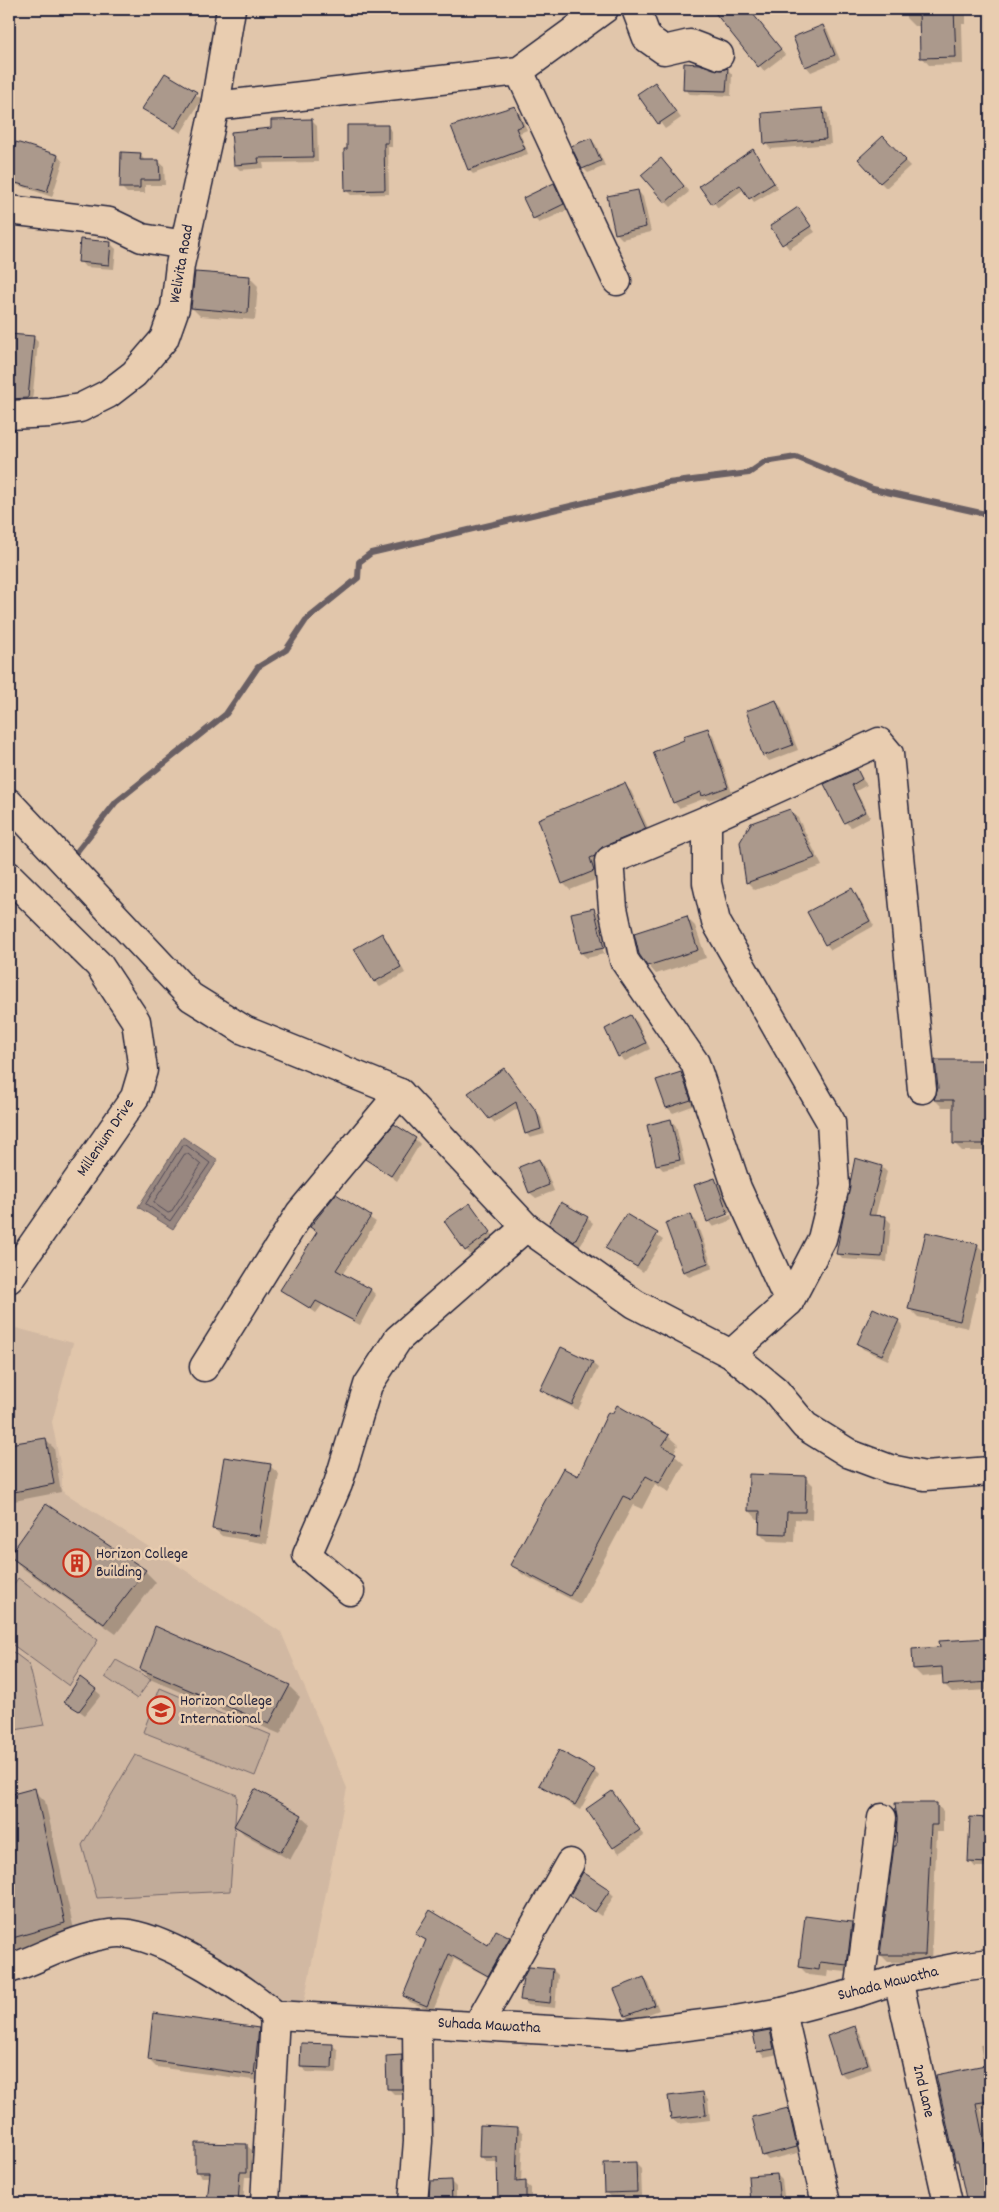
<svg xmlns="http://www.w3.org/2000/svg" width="999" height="2212" font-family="Dekko,sans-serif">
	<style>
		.built { fill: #d1b8a2 }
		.green { fill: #c1ab99; stroke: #72666a }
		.water { fill: #988780; stroke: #695f64 }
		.shadow { fill: #0003 }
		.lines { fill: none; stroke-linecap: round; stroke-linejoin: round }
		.shore { stroke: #514a57; stroke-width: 1 }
		.stream { stroke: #695f64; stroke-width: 6 }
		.building { fill: #ab998c; stroke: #22223b }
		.minor-casing { stroke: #22223b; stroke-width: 31 }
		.minor { stroke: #e9cdb0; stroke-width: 28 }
		.labels { text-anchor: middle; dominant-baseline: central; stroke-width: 5; stroke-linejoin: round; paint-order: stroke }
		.street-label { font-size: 16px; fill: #22223b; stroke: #e9cdb0 }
		.poi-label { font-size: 16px; fill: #22223b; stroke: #e9cdb0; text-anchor: start }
	</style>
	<rect width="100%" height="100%" fill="#e1c6ab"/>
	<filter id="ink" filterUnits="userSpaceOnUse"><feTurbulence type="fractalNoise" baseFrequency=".02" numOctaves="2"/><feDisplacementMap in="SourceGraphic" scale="10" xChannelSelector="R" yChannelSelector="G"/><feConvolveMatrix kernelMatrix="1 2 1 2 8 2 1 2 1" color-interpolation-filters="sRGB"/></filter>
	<g filter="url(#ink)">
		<polygon class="built" points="16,1328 73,1343 52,1422 62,1474 62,1491 281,1632 347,1788 304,2002 277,2002 141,1928 9,1959 9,1344"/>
		<g class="green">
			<polygon points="18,1578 98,1640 69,1686 9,1642 9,1592"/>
			<polygon points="9,1649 29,1664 44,1725 9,1731"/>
			<polygon points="116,1660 151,1679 137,1699 105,1677"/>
			<polygon points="160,1688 271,1735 255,1776 143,1732"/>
			<polygon points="135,1755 237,1795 230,1891 97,1898 82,1845"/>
		</g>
		<polygon class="water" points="183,1137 218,1160 173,1229 138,1207"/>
		<g class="shadow">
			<polygon points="715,9 749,9 785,55 764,71"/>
			<polygon points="906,9 966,9 966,24 962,24 963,64 929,65 922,57 921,26 914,26 906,18"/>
			<polygon points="823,26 828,31 840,60 811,72 806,66"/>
			<polygon points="727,69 732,74 731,96 690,94 684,89"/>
			<polygon points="165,74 202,99 181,133 144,108"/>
			<polygon points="655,84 681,118 665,129 639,94"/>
			<polygon points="515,108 519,112 527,130 520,133 528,154 473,174 469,170 453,127"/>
			<polygon points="823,109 828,114 831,144 771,149 766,144"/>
			<polygon points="311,120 317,126 318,162 263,163 264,168 240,170 235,165 273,130"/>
			<polygon points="387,126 392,131 392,147 388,147 389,194 351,195 346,190"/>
			<polygon points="883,138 910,166 886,188 859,160"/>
			<polygon points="591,139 596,145 605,166 588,173 583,168"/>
			<polygon points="17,144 58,156 63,162 52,197 9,182 9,170"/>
			<polygon points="753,151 778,188 754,202 744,189 718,208 701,186"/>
			<polygon points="140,154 145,161 158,161 164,166 165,185 145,185 145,193 127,193 121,187"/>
			<polygon points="666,165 689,192 671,207 666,202"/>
			<polygon points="554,185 559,190 568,210 539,223 534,218"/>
			<polygon points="638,191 643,197 651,232 622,239 616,233"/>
			<polygon points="798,209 815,232 789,249 772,227"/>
			<polygon points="110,243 116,249 114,269 85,267 80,261"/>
			<polygon points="250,278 258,286 255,320 200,316 192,308"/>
			<polygon points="9,335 34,338 38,342 32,402 11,403 9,401"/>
			<polygon points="776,701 781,707 798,750 769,761 764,755"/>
			<polygon points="707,730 713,735 732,793 709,800 706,798 679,808 674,802 685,741"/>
			<polygon points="856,771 867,785 856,791 870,817 851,827 845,822 826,785"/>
			<polygon points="624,784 631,791 652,836 600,878 570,890 563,883"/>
			<polygon points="790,810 798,818 822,866 755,890 747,882"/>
			<polygon points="851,889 857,895 874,926 831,950 826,944"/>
			<polygon points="593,909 599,914 608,953 606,953 596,914 594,914 604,954 587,958 581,953"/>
			<polygon points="687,918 695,926 706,958 656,974 648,965"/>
			<polygon points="381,935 387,940 405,973 380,987 375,982"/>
			<polygon points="631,1017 637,1022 650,1049 625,1061 619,1056"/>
			<polygon points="986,1061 990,1066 990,1151 962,1151 954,1143 954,1107 942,1107 935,1100 939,1088"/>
			<polygon points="681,1073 686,1079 695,1105 673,1113 667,1107"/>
			<polygon points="509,1075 541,1118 545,1134 530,1138 526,1133 518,1108 495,1123 490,1118"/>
			<polygon points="671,1120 676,1126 685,1165 663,1170 658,1165 648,1126"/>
			<polygon points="415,1139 420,1144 397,1181 367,1159"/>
			<polygon points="538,1160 544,1165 554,1191 536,1198 530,1193 520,1167"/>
			<polygon points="882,1167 887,1172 875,1217 885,1217 891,1223 887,1262 843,1259 838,1253"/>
			<polygon points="715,1180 720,1185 730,1212 709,1220 709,1222 708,1221"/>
			<polygon points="337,1196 376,1222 342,1275 371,1290 376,1295 360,1325 322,1305 316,1313 282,1289 318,1233 311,1227"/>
			<polygon points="470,1204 495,1238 471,1255 466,1250"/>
			<polygon points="627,1215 663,1240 643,1272 607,1247"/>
			<polygon points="690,1215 696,1221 713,1268 689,1277 684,1271"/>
			<polygon points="731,1215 732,1220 713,1227 709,1222"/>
			<polygon points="587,1218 593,1223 580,1246 551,1224"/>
			<polygon points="977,1245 986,1253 968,1328 918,1317 909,1308"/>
			<polygon points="898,1321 903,1326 888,1360 863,1349 858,1343"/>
			<polygon points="592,1363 598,1368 578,1410 547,1395 542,1390"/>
			<polygon points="668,1436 678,1445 673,1454 684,1464 669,1492 655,1484 642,1509 633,1505 580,1604 522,1574 512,1564"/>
			<polygon points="45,1440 54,1448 61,1492 9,1502 9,1446"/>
			<polygon points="270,1466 279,1474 267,1544 222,1536 213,1528"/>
			<polygon points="805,1477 813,1485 812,1520 795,1519 794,1542 768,1541 760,1533 760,1519 757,1519 749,1510"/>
			<polygon points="10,1556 145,1571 156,1582 116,1634 21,1567"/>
			<polygon points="988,1639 990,1641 990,1690 952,1692 944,1684 943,1675 922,1677 914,1669 942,1648"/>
			<polygon points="141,1669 289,1686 300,1697 280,1734 152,1680"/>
			<polygon points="81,1678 101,1695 85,1715 66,1701"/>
			<polygon points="594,1771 599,1776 580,1810 546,1790 540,1785"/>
			<polygon points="34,1790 45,1801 75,1934 18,1950 9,1940 9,1797"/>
			<polygon points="255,1791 301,1816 310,1824 290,1860 244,1834 236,1826"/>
			<polygon points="612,1793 644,1836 619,1853 614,1847"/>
			<polygon points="936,1804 943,1811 943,1832 937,1832 931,1962 888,1962 881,1955"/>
			<polygon points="972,1819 990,1820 990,1867 975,1867 970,1861"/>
			<polygon points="609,1891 614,1896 601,1916 571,1895"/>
			<polygon points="806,1917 852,1923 860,1931 855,1973 828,1970 827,1977 808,1975 800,1967"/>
			<polygon points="416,1933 488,1947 509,1938 514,1944 494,1980 454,1959 433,2011 410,2002 404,1996 427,1942"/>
			<polygon points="553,1970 558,1975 555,2008 527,2005 522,2000"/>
			<polygon points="644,1978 649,1984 659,2010 631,2021 626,2016"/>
			<polygon points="854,2028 860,2033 872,2069 846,2078 840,2072"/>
			<polygon points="258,2029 265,2036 260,2081 156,2067 149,2060"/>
			<polygon points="770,2031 775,2037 779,2054 764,2057 759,2051"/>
			<polygon points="990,2044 990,2107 981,2108 990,2155 990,2203 968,2203 960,2165 956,2161 984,2067 980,2045"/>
			<polygon points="332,2045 338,2050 337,2073 307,2072 301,2067"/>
			<polygon points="401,2057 407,2062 407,2094 394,2094 388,2088"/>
			<polygon points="702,2093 708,2099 710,2120 678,2124 672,2119"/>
			<polygon points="788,2109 793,2114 802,2152 768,2160 763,2155"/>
			<polygon points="518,2128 523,2133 521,2183 525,2183 531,2188 531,2203 499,2203 498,2162 486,2162 481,2156"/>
			<polygon points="246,2145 252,2150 251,2177 245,2177 243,2203 208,2203 211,2177 202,2177 197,2171"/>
			<polygon points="635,2163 641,2169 642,2197 612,2198 607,2193"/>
			<polygon points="777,2175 782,2180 785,2203 757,2203 752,2177"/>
			<polygon points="432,2182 451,2182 456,2187 456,2203 430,2203"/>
		</g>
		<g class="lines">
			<g class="shore">
				<polygon points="183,1145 186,1145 210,1163 170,1221 146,1204"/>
				<polygon points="185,1154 188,1154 201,1165 171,1212 168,1213 155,1204 154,1202"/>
			</g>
			<polyline class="stream" points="75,854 116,802 226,714 258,667 286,650 306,620 358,578 359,562 371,553 668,483 749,473 765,462 796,457 873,489 990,515"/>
		</g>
		<g class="building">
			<polygon points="712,9 749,9 781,49 758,67"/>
			<polygon points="919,9 954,9 956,57 920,58"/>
			<polygon points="823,25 835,55 805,67 793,37"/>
			<polygon points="684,63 699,64 721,70 728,68 726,91 683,90"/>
			<polygon points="165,73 197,92 175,128 142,109"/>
			<polygon points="655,82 676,112 658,124 637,94"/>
			<polygon points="515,106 523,126 516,128 525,149 468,170 451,126"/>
			<polygon points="823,108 826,139 764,144 762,113"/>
			<polygon points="312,119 313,157 258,158 259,163 234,165 231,132 271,128 271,120"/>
			<polygon points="347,125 388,125 388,143 384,143 385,190 345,191 344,149 347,149"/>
			<polygon points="883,136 906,160 880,183 858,159"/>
			<polygon points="591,138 601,161 582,169 571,146"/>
			<polygon points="16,142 58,155 47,192 9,181 9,166"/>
			<polygon points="753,149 774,183 749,199 740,185 712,204 699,186"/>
			<polygon points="121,152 141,153 140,160 159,160 160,180 140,180 140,188 120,188"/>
			<polygon points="661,158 684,186 665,203 641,175"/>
			<polygon points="554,183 564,204 533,219 523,198"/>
			<polygon points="638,190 646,227 615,234 607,196"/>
			<polygon points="798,207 811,226 782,245 770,226"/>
			<polygon points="80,239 111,242 109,265 78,262"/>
			<polygon points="195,272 250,276 248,313 191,308"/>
			<polygon points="9,334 34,336 28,398 9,399"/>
			<polygon points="776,700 793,745 763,756 746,711"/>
			<polygon points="708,728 728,787 702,796 701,792 673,803 653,752 684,740 683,736"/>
			<polygon points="857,769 862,779 852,785 865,812 844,823 824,784"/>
			<polygon points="625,783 646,829 602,847 595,856 590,858 594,871 562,884 538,819"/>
			<polygon points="790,809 815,858 746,883 740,842 751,823"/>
			<polygon points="852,888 870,921 825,945 807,912"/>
			<polygon points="594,908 604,948 580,953 571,913"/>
			<polygon points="687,916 698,950 647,966 639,954 634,933"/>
			<polygon points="382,933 401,967 374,982 354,949"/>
			<polygon points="631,1015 646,1043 618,1057 605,1029"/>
			<polygon points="935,1060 986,1060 985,1144 953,1144 953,1100 934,1100 938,1088"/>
			<polygon points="504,1068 537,1112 541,1129 525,1134 516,1102 489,1119 468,1093"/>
			<polygon points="681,1072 691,1100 666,1108 656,1080"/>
			<polygon points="671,1119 680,1160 656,1165 647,1125"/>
			<polygon points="394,1124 416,1138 391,1176 365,1159"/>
			<polygon points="855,1158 882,1166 869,1215 886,1216 882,1257 836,1254"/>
			<polygon points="539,1159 549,1185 529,1193 519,1167"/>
			<polygon points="715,1178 728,1214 707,1222 694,1185"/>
			<polygon points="336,1194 371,1216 336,1270 371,1289 354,1321 316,1301 311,1309 280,1290 317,1232 310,1227"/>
			<polygon points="561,1202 588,1217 574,1242 549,1224"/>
			<polygon points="470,1203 491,1232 465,1251 444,1221"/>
			<polygon points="626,1214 658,1233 637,1267 605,1248"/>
			<polygon points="691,1214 708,1263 683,1272 665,1223"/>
			<polygon points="926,1232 978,1244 960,1321 908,1309"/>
			<polygon points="873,1308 899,1320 882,1355 857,1344"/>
			<polygon points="561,1347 593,1362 572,1405 540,1390"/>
			<polygon points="617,1405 669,1435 662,1446 676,1453 659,1483 646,1476 632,1500 623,1496 570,1596 510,1565 563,1468 578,1476 608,1412 612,1414"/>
			<polygon points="46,1438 54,1484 9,1493 9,1444"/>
			<polygon points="224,1457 271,1464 259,1536 212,1529"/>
			<polygon points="749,1474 806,1476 805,1512 787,1512 786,1534 759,1533 760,1511 748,1511"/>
			<polygon points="46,1504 146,1570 104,1624 9,1556"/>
			<polygon points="155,1626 290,1685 269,1724 140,1669"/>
			<polygon points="989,1638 990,1682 943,1685 942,1667 913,1669 912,1649 940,1647 939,1641"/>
			<polygon points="80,1677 96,1689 79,1711 64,1702"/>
			<polygon points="559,1750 595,1770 575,1805 539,1785"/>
			<polygon points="35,1788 65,1923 9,1939 9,1795"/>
			<polygon points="255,1789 302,1815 281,1852 234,1826"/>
			<polygon points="612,1791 640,1830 613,1848 586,1809"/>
			<polygon points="895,1803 937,1803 937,1825 931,1825 925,1955 880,1955 894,1846 896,1846 897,1820"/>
			<polygon points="970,1817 990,1818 990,1863 968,1862"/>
			<polygon points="583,1872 610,1890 595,1912 570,1895"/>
			<polygon points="430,1910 488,1945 496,1930 510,1937 488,1976 449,1954 427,2006 403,1996 426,1940 415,1934"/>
			<polygon points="805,1916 852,1922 847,1965 820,1962 819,1970 799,1967"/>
			<polygon points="529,1967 553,1969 550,2003 520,2000 523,1978"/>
			<polygon points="644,1977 655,2005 625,2016 614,1989"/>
			<polygon points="153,2013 259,2028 254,2075 148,2060"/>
			<polygon points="855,2026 868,2064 839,2073 827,2036"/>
			<polygon points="770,2030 774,2049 757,2052 753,2033"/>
			<polygon points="301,2043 333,2044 332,2068 300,2067"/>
			<polygon points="402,2055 402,2089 387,2089 386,2056"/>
			<polygon points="990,2064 990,2101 976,2103 990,2172 990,2203 967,2203 958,2161 955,2161 936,2075"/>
			<polygon points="703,2092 706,2115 671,2119 668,2096"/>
			<polygon points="788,2108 797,2147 762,2156 752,2117"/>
			<polygon points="480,2125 518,2127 516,2182 526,2181 526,2203 498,2203 497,2157 479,2157"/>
			<polygon points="195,2143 247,2144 247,2172 240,2172 238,2203 207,2203 210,2172 195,2172"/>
			<polygon points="636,2162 637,2192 605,2193 604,2163"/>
			<polygon points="777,2174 780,2202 750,2203 748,2176"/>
			<polygon points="451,2180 452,2203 429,2203 430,2181"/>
		</g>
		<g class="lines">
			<g class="minor-casing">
				<g id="minor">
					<polyline points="636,9 647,38 664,50 690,44 719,55"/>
					<polyline points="519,71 617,281"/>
					<polyline points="215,106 519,71 604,9"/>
					<polyline points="9,210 109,222 142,238 185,245"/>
					<polyline points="9,415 51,413 80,408 108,394 134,374 164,339 175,308 180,265 215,106 231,9"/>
					<polyline points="9,803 191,997 244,1030 400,1093 526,1227 635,1304 731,1354 775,1390 805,1426 850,1454 890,1469 925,1476 990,1471"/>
					<polyline points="707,820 707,883 716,922 831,1122 835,1186 822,1239 789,1302"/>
					<polyline points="9,876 99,965 136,1021 143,1070 135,1097 9,1279"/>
					<polyline points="731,1354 789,1302 737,1188 695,1063 624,960 613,908 609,861 707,820 879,742 889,754 922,1089"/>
					<polyline points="204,1367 300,1213 400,1093"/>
					<polyline points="350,1591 307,1555 338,1484 368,1385 398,1339 526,1227"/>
					<path d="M9,1969C39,1959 67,1942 98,1936C107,1934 120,1932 129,1934C171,1941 242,1986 275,2015L623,2034L735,2020L782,2012L859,1992L898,1979L959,1967L990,1963"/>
					<polyline points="898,1979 948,2203"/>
					<polyline points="859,1992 882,1818"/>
					<polyline points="782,2012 826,2203"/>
					<polyline points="478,2025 570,1863"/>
					<polyline points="265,2203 275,2015"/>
					<polyline points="413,2203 418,2141 417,2023"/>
				</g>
			</g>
			<use href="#minor" class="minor"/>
		</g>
	</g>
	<defs>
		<g id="building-ring" transform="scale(1.4375)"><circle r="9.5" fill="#e9cdb0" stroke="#c8321e" stroke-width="1.5"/><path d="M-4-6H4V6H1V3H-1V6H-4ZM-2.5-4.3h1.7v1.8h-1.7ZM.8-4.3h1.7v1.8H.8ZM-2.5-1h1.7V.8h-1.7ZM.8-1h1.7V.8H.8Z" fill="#c8321e"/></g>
		<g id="school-ring" transform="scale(1.4375)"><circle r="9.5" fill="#e9cdb0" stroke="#c8321e" stroke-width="1.5"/><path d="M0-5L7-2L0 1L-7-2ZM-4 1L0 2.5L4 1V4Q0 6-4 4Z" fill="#c8321e"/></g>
	</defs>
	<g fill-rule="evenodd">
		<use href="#building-ring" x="77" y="1563"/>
		<use href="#school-ring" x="161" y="1710"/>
	</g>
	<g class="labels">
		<g class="street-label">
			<text transform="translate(182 264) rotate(-80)">Welivita Road</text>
			<text transform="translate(106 1138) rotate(-56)">Millenium Drive</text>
			<text transform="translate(888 1984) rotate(-14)">Suhada Mawatha</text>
			<text transform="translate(489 2026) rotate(3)">Suhada Mawatha</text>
			<text transform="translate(923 2091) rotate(77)">2nd Lane</text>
		</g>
		<g class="poi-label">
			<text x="96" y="1554">Horizon College<tspan x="96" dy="18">Building</tspan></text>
			<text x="180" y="1701">Horizon College<tspan x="180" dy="18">International</tspan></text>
		</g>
	</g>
	<rect width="999" height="2212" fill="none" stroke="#e9cdb0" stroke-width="30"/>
	<rect x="15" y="15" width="969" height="2182" fill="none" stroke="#22223b" stroke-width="2" filter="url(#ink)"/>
</svg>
